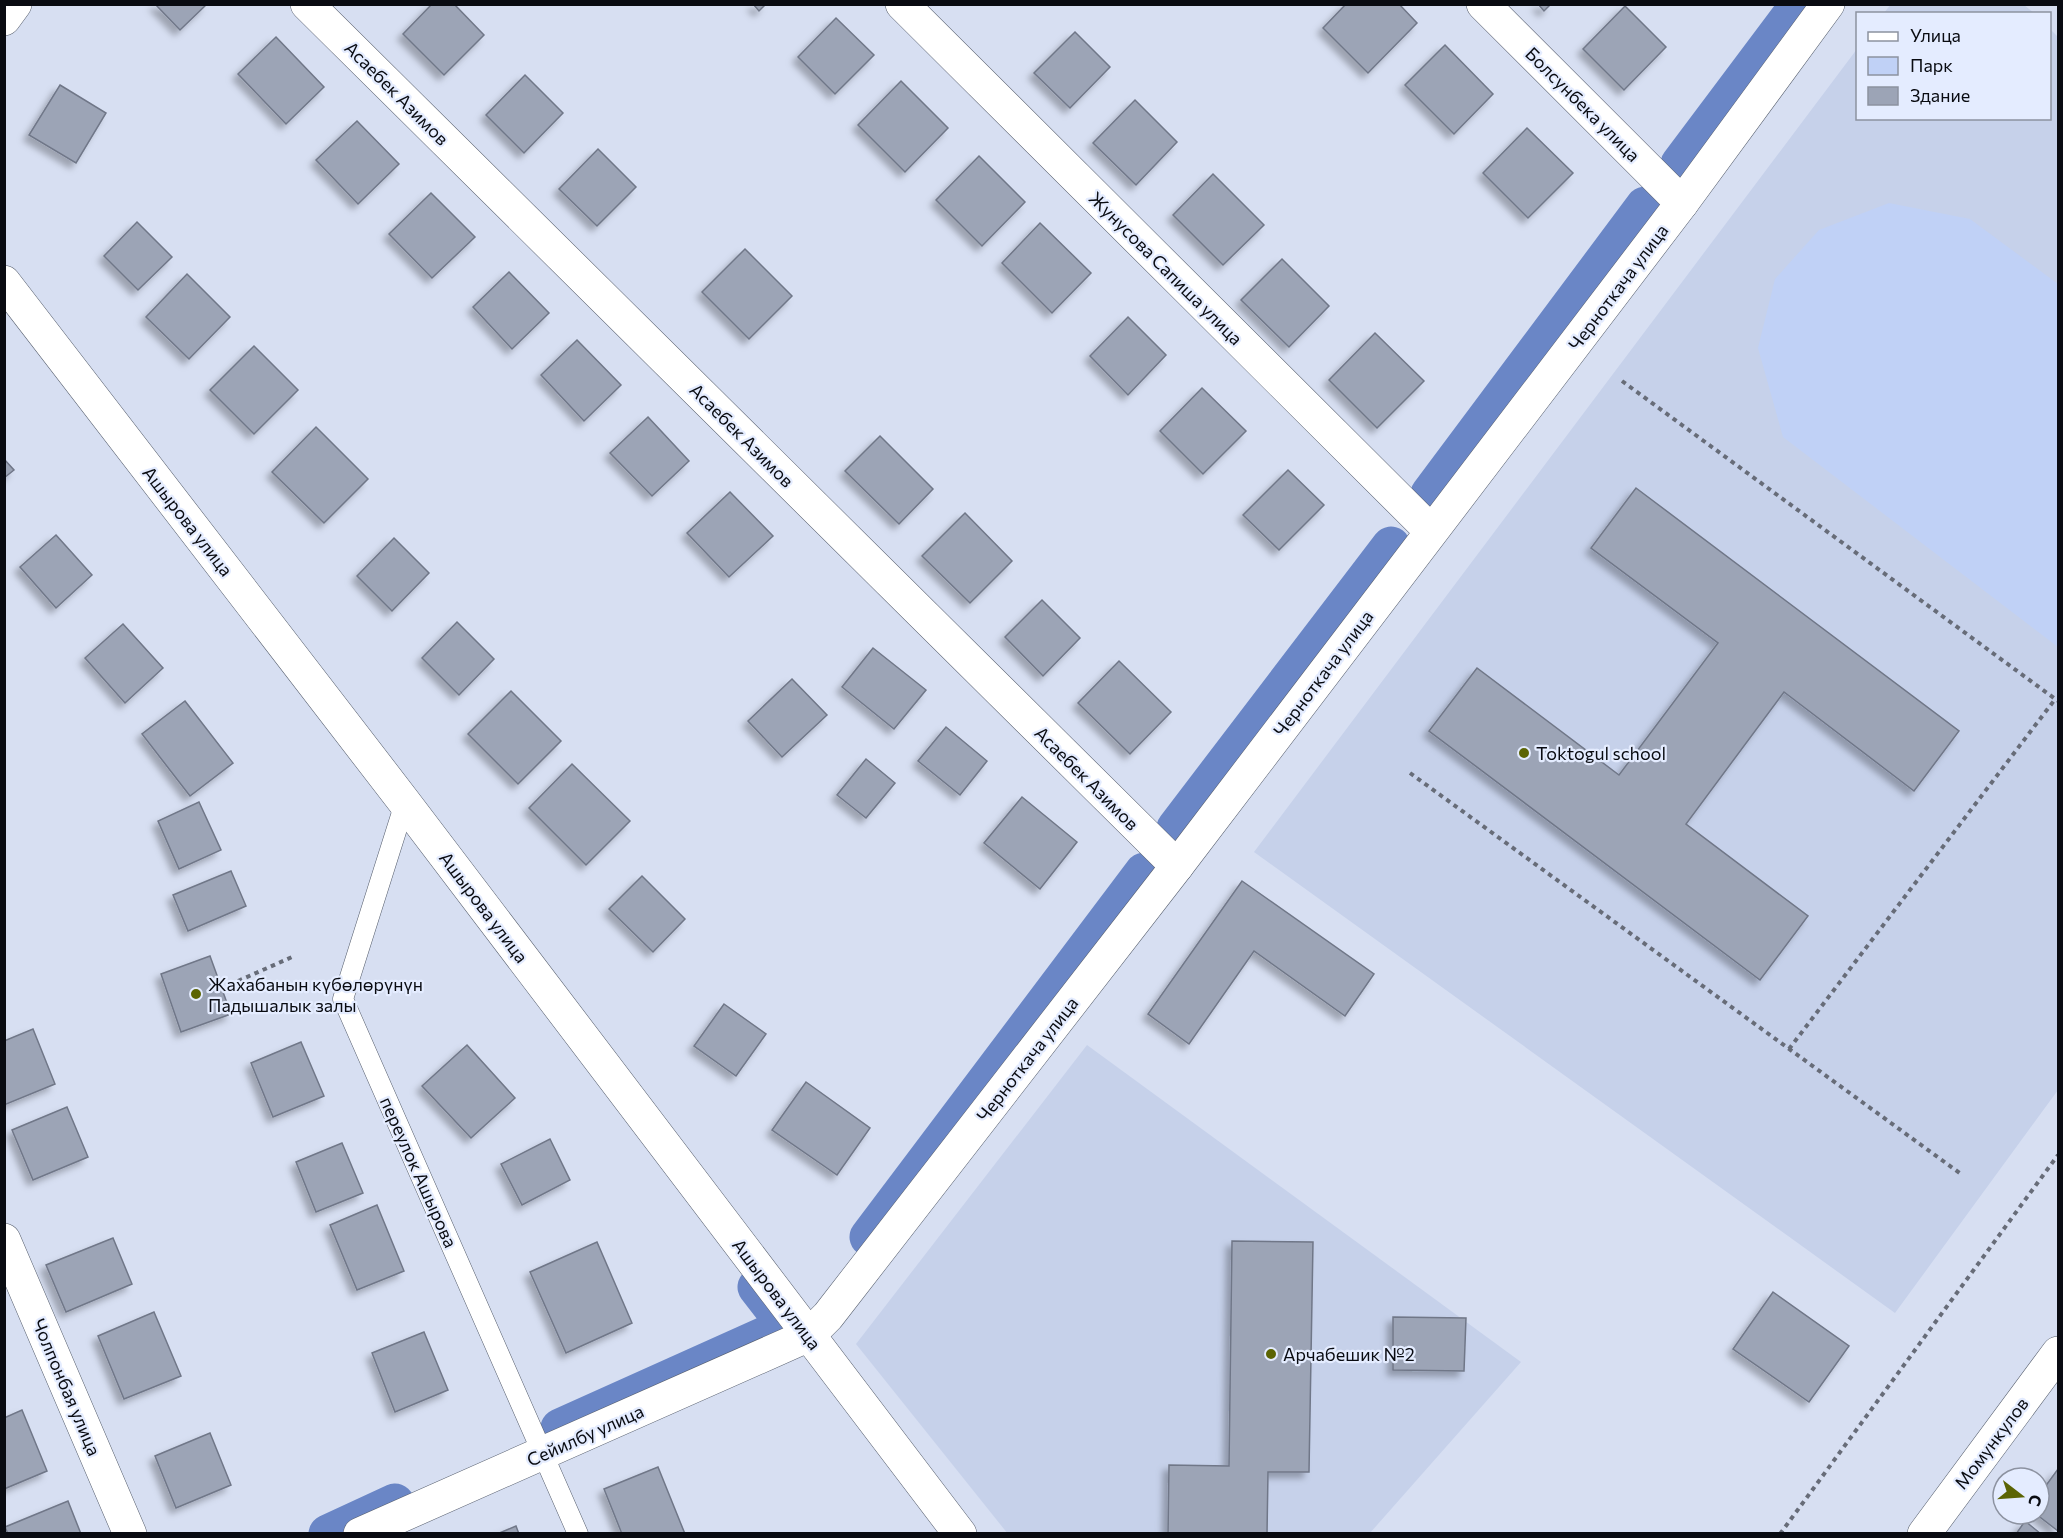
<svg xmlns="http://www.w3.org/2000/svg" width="2063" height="1538" font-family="Commissioner,sans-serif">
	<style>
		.built { fill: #c6d1ea }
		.green { fill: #c0d1f6 }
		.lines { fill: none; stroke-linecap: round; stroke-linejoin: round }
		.canal { stroke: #6a86c6; stroke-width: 39 }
		.building { fill: #9ca4b6; stroke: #707788; stroke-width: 1.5; filter: url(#shadow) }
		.lane-casing { stroke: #565e6d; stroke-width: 21 }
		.street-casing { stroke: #565e6d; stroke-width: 34 }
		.secondary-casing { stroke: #565e6d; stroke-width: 34 }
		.path { stroke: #676c78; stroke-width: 4; stroke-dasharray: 4.5 4.5; stroke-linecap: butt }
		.lane { stroke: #fff; stroke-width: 20 }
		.street { stroke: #fff; stroke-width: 33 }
		.secondary { stroke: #fff; stroke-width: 33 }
		.poi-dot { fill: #5b6404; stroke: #e4ecff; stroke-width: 2 }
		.labels { text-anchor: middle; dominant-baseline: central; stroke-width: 4.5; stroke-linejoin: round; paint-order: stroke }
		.street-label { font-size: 18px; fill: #090b11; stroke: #e4ecff }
		.poi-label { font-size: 18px; fill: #090b11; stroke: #e4ecff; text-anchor: start }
	</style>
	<defs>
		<filter id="shadow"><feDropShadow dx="-5.5" dy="5.5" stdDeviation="3" flood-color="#0004"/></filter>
	</defs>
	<rect width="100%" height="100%" fill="#d7dff2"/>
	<g class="built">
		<polygon points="1891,4 2024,5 2034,13 1884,13"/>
		<polygon points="2050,29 2058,37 2058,1090 1895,1313 1254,852 1857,49 1858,118 2050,118"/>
		<polygon points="1087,1045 1521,1362 1370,1533 1008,1534 856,1344"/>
	</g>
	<polygon class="green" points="1889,203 1970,219 2058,284 2058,647 1783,437 1758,348 1775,279 1819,230"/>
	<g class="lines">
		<g class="canal">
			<polyline points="1680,164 1800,4"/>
			<polyline points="1430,494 1645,206"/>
			<polyline points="1176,828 1391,546"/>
			<polyline points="869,1237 1144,872"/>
			<polyline points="560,1428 787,1326 757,1287"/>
			<polyline points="328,1534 395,1503"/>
		</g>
	</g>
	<g class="building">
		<polygon points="155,4 207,4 180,30"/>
		<polygon points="432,4 454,4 484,35 444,75 403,34"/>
		<polygon points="753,4 766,4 759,11"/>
		<polygon points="1346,4 1399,4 1417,23 1368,73 1323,28"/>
		<polygon points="1538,4 1551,4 1544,11"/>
		<polygon points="1625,6 1666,47 1624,90 1583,49"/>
		<polygon points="836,18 874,55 835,94 798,57"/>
		<polygon points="1075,32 1110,67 1070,108 1034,73"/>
		<polygon points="276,37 324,87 286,124 238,74"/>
		<polygon points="1445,45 1493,94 1454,134 1405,85"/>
		<polygon points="525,75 563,113 524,153 486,115"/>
		<polygon points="901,81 948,128 905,172 858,125"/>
		<polygon points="60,85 106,113 76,163 29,135"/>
		<polygon points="1135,100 1177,142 1136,185 1093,143"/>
		<polygon points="357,121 399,164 358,204 316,160"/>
		<polygon points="1527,128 1573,173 1528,218 1483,173"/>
		<polygon points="598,149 636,187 597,226 559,189"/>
		<polygon points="979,156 1025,202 982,246 936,200"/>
		<polygon points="1213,174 1264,225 1223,265 1173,215"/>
		<polygon points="431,193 475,237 432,278 389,234"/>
		<polygon points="137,222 172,257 138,290 104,256"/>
		<polygon points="1040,223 1091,273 1052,313 1002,263"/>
		<polygon points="745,249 792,296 749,339 702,292"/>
		<polygon points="1282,259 1329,306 1289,347 1241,300"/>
		<polygon points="509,272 549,313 512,349 473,307"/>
		<polygon points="187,274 230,317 189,359 146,317"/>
		<polygon points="1128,317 1166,355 1128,395 1090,356"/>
		<polygon points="1375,333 1424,381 1377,428 1329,380"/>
		<polygon points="577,340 621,385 584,421 541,375"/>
		<polygon points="254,346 298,390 254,434 210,390"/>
		<polygon points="1202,388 1246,431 1203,474 1160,431"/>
		<polygon points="648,417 689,461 652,496 610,453"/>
		<polygon points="316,427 368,479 324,523 272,472"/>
		<polygon points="880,436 933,489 899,524 845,471"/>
		<polygon points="4,459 14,470 4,478"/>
		<polygon points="1288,470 1324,505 1279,550 1243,515"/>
		<polygon points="1636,488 1959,731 1914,791 1784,692 1686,824 1808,916 1760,980 1429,731 1477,668 1619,775 1718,643 1591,548"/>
		<polygon points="730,492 773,536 729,577 687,533"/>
		<polygon points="965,513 1012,561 970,603 922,556"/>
		<polygon points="56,535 92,575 56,608 20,567"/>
		<polygon points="394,538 429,573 392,611 357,576"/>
		<polygon points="1042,600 1080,638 1043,676 1005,637"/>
		<polygon points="457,622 494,659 459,695 422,658"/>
		<polygon points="123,624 163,668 125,703 85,658"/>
		<polygon points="873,648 926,690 894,729 842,687"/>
		<polygon points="1119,661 1171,712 1130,754 1078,703"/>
		<polygon points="792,679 827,715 782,757 748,721"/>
		<polygon points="511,691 561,741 518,784 468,734"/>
		<polygon points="185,701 233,763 190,796 142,734"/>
		<polygon points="946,727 987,761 960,795 918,761"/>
		<polygon points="866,759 895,783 866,818 837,795"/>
		<polygon points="572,764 630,821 586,865 529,808"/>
		<polygon points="1022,797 1077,842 1040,889 984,843"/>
		<polygon points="199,802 221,850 179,869 158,821"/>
		<polygon points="231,871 246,906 188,931 173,895"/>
		<polygon points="642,876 685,919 653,952 609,909"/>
		<polygon points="1242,881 1374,974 1345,1016 1254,951 1189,1044 1148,1014"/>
		<polygon points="210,956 231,1014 181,1032 161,974"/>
		<polygon points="724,1004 766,1034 736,1076 694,1046"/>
		<polygon points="33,1029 55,1084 4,1105 4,1041"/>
		<polygon points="301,1042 324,1096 273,1117 251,1063"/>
		<polygon points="467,1045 515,1098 471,1138 422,1086"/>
		<polygon points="806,1082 870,1128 837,1175 772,1130"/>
		<polygon points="67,1107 88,1157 33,1180 12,1130"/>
		<polygon points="550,1139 570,1180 522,1205 501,1164"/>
		<polygon points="342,1143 363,1193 316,1212 296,1162"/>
		<polygon points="377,1205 404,1271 357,1290 330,1225"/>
		<polygon points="113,1238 132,1284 66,1312 46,1265"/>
		<polygon points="1232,1241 1313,1242 1309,1472 1268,1472 1267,1534 1168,1534 1169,1465 1229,1466"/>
		<polygon points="597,1242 632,1323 566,1353 530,1272"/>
		<polygon points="1773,1292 1849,1346 1809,1402 1733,1349"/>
		<polygon points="154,1312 181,1376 124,1399 98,1336"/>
		<polygon points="1393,1317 1466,1318 1464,1371 1393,1370"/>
		<polygon points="424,1332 448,1390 395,1412 372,1353"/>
		<polygon points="22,1410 47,1471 4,1489 4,1418"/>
		<polygon points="210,1433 231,1485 176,1508 155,1456"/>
		<polygon points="658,1467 685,1534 622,1534 604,1489"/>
		<polygon points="2058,1469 2058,1531 2036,1514 2039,1514 2039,1495"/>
		<polygon points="68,1501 81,1534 8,1534 5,1527"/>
		<polygon points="2025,1521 2041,1534 2016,1534"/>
		<polygon points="516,1526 519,1534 497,1534"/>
	</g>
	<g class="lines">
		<g class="lane-casing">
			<polyline id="lane" points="405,803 343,999 578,1534"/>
		</g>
		<g class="street-casing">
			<g id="street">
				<polyline points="307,4 1177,866"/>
				<polyline points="902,4 1431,531"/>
				<polyline points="1483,4 1682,203"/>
				<polyline points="4,19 15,4"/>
				<polyline points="4,1240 130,1534"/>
				<polyline points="360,1534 809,1335"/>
			</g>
		</g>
		<g class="secondary-casing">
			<g id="secondary">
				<polyline points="4,282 405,803 960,1534"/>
				<polyline points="809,1335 828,1316 1177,866 1682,203 1828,4"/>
				<polyline points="1924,1534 2058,1353"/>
			</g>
		</g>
		<g class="path">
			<polyline points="1622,381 2058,701"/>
			<polyline points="1410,773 1961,1174"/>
			<polyline points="238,981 292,957"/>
			<polyline points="1789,1049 2056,698"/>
			<polyline points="1780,1534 2058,1155"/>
		</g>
		<use href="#lane" class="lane"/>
		<use href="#street" class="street"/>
		<use href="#secondary" class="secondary"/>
	</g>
	<g class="poi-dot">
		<circle cx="1524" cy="753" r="6"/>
		<circle cx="196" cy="994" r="6"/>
		<circle cx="1271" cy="1354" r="6"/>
	</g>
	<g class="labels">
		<g class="street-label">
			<text transform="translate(397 93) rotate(45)">Асаебек Азимов</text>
			<text transform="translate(1583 104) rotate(45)">Болсунбека улица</text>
			<text transform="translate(1166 268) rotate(45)">Жунусова Сапиша улица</text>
			<text transform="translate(1618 287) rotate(-53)">Черноткача улица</text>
			<text transform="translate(742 435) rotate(45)">Асаебек Азимов</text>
			<text transform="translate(188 521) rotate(52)">Ашырова улица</text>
			<text transform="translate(1323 673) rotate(-53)">Черноткача улица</text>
			<text transform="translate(1087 778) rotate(45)">Асаебек Азимов</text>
			<text transform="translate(484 907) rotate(53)">Ашырова улица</text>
			<text transform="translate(1027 1059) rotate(-52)">Черноткача улица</text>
			<text transform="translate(419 1172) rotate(66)">переулок Ашырова</text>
			<text transform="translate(777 1294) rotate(53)">Ашырова улица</text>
			<text transform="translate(67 1387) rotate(67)">Чолпонбая улица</text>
			<text transform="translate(585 1435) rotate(-24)">Сейилбу улица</text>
			<text transform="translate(1991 1443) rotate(-53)">Момункулов</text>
		</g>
		<g class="poi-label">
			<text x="1536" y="753">Toktogul school</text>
			<text x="208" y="984">Жахабанын күбөлөрүнүн<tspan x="208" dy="21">Падышалык залы</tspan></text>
			<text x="1283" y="1354">Арчабешик №2</text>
		</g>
	</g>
	<rect width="2063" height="1538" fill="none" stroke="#090b11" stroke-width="12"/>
	<rect x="1856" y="12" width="195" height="108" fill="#e4ecff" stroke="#8c92a0" stroke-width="1.5"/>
	<rect x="1868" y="32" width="30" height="9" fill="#ffffff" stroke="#8c92a0" stroke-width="1.5"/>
	<text x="1910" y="42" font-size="18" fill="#090b11">Улица</text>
	<rect x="1868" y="57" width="30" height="18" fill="#c0d1f6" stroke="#8c92a0" stroke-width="1.5"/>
	<text x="1910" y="72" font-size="18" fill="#090b11">Парк</text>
	<rect x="1868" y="87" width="30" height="18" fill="#9ca4b6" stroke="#8c92a0" stroke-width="1.5"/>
	<text x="1910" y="102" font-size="18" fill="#090b11">Здание</text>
	<g transform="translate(2021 1496) rotate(107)"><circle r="28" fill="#e4ecff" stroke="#8c92a0" stroke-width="1.5"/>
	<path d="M0-4.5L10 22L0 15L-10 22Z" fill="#5b6404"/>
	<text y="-9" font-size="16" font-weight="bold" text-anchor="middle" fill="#090b11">С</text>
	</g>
</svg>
